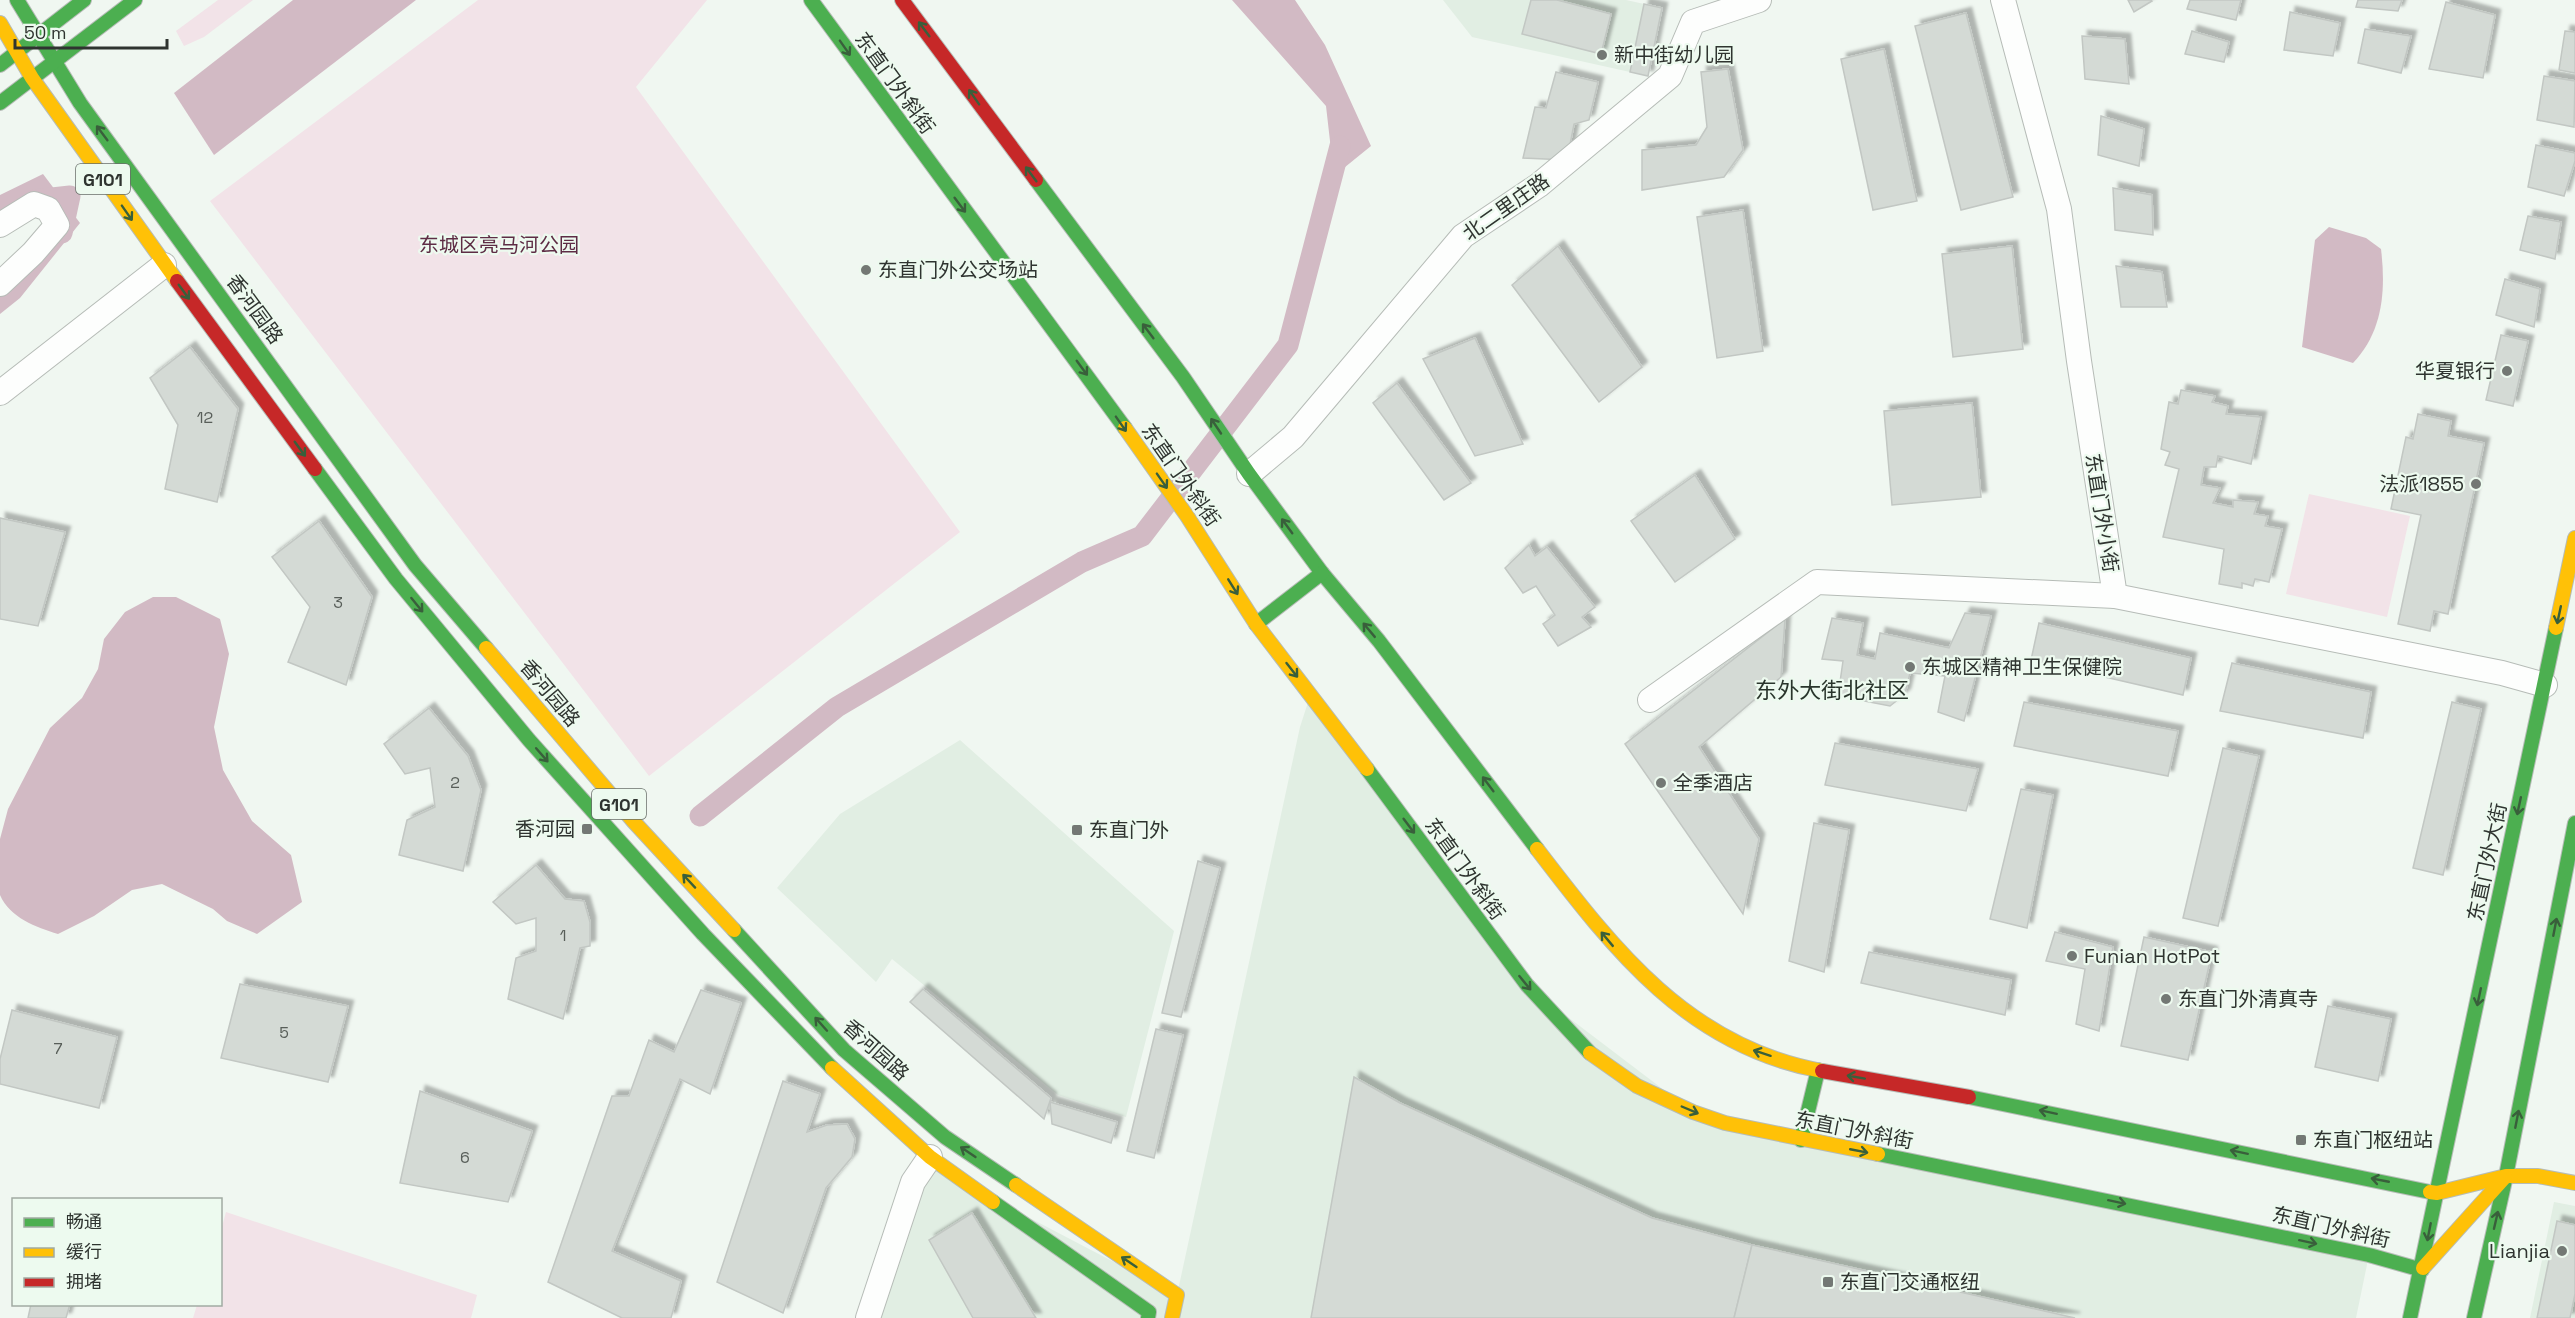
<svg xmlns="http://www.w3.org/2000/svg" width="2575" height="1318" font-family="'Space Grotesk','Noto Sans SC',sans-serif">
	<style>
		.built { fill: #e1eee3 }
		.green { fill: #f2e3e8 }
		.water { fill: #d2bac4 }
		.lines { fill: none; stroke-linecap: round; stroke-linejoin: round }
		.canal { stroke: #d2bac4; stroke-width: 21 }
		.building { fill: #d4dad5; stroke: #c2c7c3; stroke-width: 1.5; filter: url(#shadow) }
		.street-casing { stroke: #b6bcb7; stroke-width: 26 }
		.fast-casing { stroke: #b6bcb7; stroke-width: 16 }
		.slow-casing { stroke: #b6bcb7; stroke-width: 16 }
		.jam-casing { stroke: #b6bcb7; stroke-width: 16 }
		.street { stroke: #fdfefd; stroke-width: 24 }
		.fast { stroke: #4caf50; stroke-width: 14 }
		.slow { stroke: #ffc107; stroke-width: 14 }
		.jam { stroke: #c62828; stroke-width: 14 }
		.oneway { stroke: #395f3b }
		.poi-dot { fill: #737874; stroke: #edfaef; stroke-width: 2 }
		.labels { text-anchor: middle; dominant-baseline: central; stroke-width: 4.5; stroke-linejoin: round; paint-order: stroke }
		.number-label { font-size: 16px; fill: #585e59 }
		.shield { fill: #edfaef; stroke: #686f69; stroke-width: 1.5 }
		.shield-label { font-size: 18px; font-weight: bold; fill: #2f3430 }
		.poi-label { font-size: 20px; fill: #2f3430; stroke: #edfaef; text-anchor: start }
		.street-label { font-size: 20px; fill: #2f3430; stroke: #edfaef }
		.park-label { font-size: 20px; fill: #5e2d45; stroke: #edfaef }
		.quarter-label { font-size: 22px; fill: #2a352c; stroke: #edfaef }
	</style>
	<defs>
		<filter id="shadow"><feDropShadow dx="5.5" dy="-5.5" stdDeviation="1.5" flood-color="#0004"/></filter>
	</defs>
	<rect width="100%" height="100%" fill="#f0f7f1"/>
	<g class="built">
		<polygon points="1443,0 1626,0 1662,8 1648,76 1472,37"/>
		<polygon points="1311,693 1527,986 1693,1112 2369,1255 2356,1318 874,1318 923,1162 1177,1295 1300,727"/>
		<polygon points="960,740 1174,931 1126,1117 1058,1095 892,959 876,982 777,888 840,814"/>
		<polygon points="2554,1202 2575,1206 2575,1318 2530,1318"/>
	</g>
	<g class="green">
		<polygon points="218,0 253,0 204,37 184,46 176,31"/>
		<polygon points="478,0 707,0 636,87 960,532 649,776 210,201"/>
		<polygon points="2309,494 2410,516 2387,617 2286,594"/>
		<polygon points="226,1212 477,1295 471,1318 193,1318 197,1305 220,1304 221,1230"/>
	</g>
	<g class="water">
		<polygon points="293,0 416,0 214,155 174,93"/>
		<polygon points="1232,0 1295,0 1325,45 1371,146 1334,176 1326,106"/>
		<polygon points="43,174 80,223 20,298 0,314 0,284 33,253 48,209 0,225 0,195"/>
		<path d="M2329,227L2366,238L2381,249C2386,290 2383,332 2353,363L2302,347L2315,240Z"/>
		<path d="M153,597H176L220,619L229,654L214,727L223,770L252,821L291,855L302,902L257,934L227,921L213,909L162,884L132,890L94,916L58,934C36,927 10,918 0,895V839L8,809L50,728L82,698L98,669L104,639L125,612Z"/>
	</g>
	<g class="lines">
		<g class="canal">
			<polyline points="34,200 70,196 62,233"/>
			<polyline points="700,816 837,707 1082,562 1142,536 1288,345 1340,146"/>
		</g>
	</g>
	<g class="building">
		<polygon points="1531,0 1557,0 1611,14 1601,54 1522,34"/>
		<polygon points="2128,0 2151,0 2152,1 2134,12"/>
		<polygon points="2190,0 2241,0 2236,20 2187,9"/>
		<polygon points="2358,0 2402,0 2398,11 2356,7"/>
		<polygon points="2446,2 2495,15 2483,78 2429,69"/>
		<polygon points="1644,4 1662,8 1648,76 1630,72"/>
		<polygon points="2290,12 2340,23 2333,56 2284,50"/>
		<polygon points="1966,13 2013,197 1961,210 1915,26"/>
		<polygon points="2365,29 2411,36 2401,73 2358,63"/>
		<polygon points="2192,31 2229,42 2224,62 2185,54"/>
		<polygon points="2565,31 2575,32 2575,73 2559,70"/>
		<polygon points="2082,36 2125,39 2129,84 2085,79"/>
		<polygon points="1884,49 1917,201 1873,210 1841,59"/>
		<polygon points="1728,69 1743,150 1724,177 1642,190 1642,150 1696,145 1707,127 1701,72"/>
		<polygon points="1556,72 1598,82 1589,120 1574,124 1567,160 1523,158 1535,107 1546,108"/>
		<polygon points="2544,76 2575,81 2574,127 2537,120"/>
		<polygon points="2101,116 2144,129 2139,166 2098,155"/>
		<polygon points="2536,145 2575,153 2575,161 2564,196 2528,187"/>
		<polygon points="2113,188 2152,195 2153,235 2115,230"/>
		<polygon points="1743,210 1763,351 1717,358 1697,217"/>
		<polygon points="2528,216 2561,222 2555,259 2520,250"/>
		<polygon points="1558,246 1642,367 1599,402 1512,285"/>
		<polygon points="2012,246 2023,349 1953,357 1942,254"/>
		<polygon points="2116,266 2162,272 2167,307 2121,307"/>
		<polygon points="2505,279 2540,289 2534,327 2496,315"/>
		<polygon points="2501,335 2528,341 2513,406 2486,400"/>
		<polygon points="1475,338 1523,444 1475,456 1423,359"/>
		<polygon points="190,347 238,409 217,502 165,489 178,425 150,378"/>
		<polygon points="1397,383 1471,483 1444,500 1373,403"/>
		<polygon points="2181,390 2215,396 2212,402 2228,406 2226,414 2261,417 2251,464 2218,456 2216,467 2204,467 2201,485 2220,488 2213,503 2233,507 2233,500 2258,502 2254,514 2268,516 2265,526 2282,529 2269,582 2255,579 2253,586 2242,583 2242,588 2219,584 2224,549 2163,537 2179,469 2165,465 2170,452 2161,449 2169,402 2178,404"/>
		<polygon points="1972,403 1981,497 1892,505 1884,411"/>
		<polygon points="2418,414 2451,421 2448,436 2484,443 2448,614 2434,611 2430,631 2398,624 2421,515 2391,509 2406,437 2413,439"/>
		<polygon points="1695,475 1735,539 1675,582 1631,521"/>
		<polygon points="0,518 65,532 38,626 0,619"/>
		<polygon points="319,521 372,597 346,685 288,662 310,607 272,557"/>
		<polygon points="1529,545 1535,556 1547,547 1595,607 1582,617 1591,627 1558,646 1543,624 1555,615 1536,586 1523,593 1505,568"/>
		<polygon points="1965,613 1991,616 1964,721 1938,712 1945,676 1910,673 1905,694 1890,706 1838,696 1843,661 1822,659 1832,618 1863,623 1857,655 1875,659 1880,633 1949,648"/>
		<polygon points="1785,619 1781,677 1699,747 1759,839 1743,914 1625,744"/>
		<polygon points="2039,623 2191,658 2183,695 2031,660"/>
		<polygon points="2232,663 2371,692 2363,738 2220,711"/>
		<polygon points="2024,702 2178,731 2168,776 2014,746"/>
		<polygon points="2452,702 2481,709 2443,875 2413,868"/>
		<polygon points="429,708 468,756 481,790 463,871 399,855 407,820 435,807 430,768 405,774 384,744"/>
		<polygon points="1835,743 1978,769 1966,811 1825,785"/>
		<polygon points="2223,748 2259,756 2218,926 2183,918"/>
		<polygon points="2021,789 2053,795 2027,928 1990,919"/>
		<polygon points="1814,823 1849,830 1824,972 1789,961"/>
		<polygon points="1198,861 1220,868 1181,1017 1162,1013"/>
		<polygon points="536,865 565,899 584,901 590,922 590,946 580,948 563,1019 508,999 516,958 536,951 536,918 516,924 493,902"/>
		<polygon points="2055,932 2113,947 2099,1031 2076,1024 2085,969 2046,961"/>
		<polygon points="2144,937 2212,952 2188,1060 2121,1046"/>
		<polygon points="1869,952 2011,980 2005,1015 1861,983"/>
		<polygon points="240,984 348,1006 328,1082 221,1058"/>
		<polygon points="923,989 1051,1098 1044,1119 910,1002"/>
		<polygon points="701,990 741,1003 710,1094 680,1079 612,1251 681,1281 671,1318 622,1318 548,1282 612,1096 629,1096 649,1040 674,1052"/>
		<polygon points="2328,1006 2391,1019 2378,1081 2315,1067"/>
		<polygon points="12,1010 117,1037 99,1108 0,1084 0,1059"/>
		<polygon points="1156,1029 1183,1035 1154,1158 1127,1151"/>
		<polygon points="1354,1077 1400,1103 1652,1218 1752,1245 1734,1318 1311,1318"/>
		<polygon points="783,1081 820,1094 807,1132 827,1125 847,1124 855,1139 852,1157 826,1188 783,1313 717,1282"/>
		<polygon points="420,1091 532,1131 508,1202 400,1183"/>
		<polygon points="1050,1102 1117,1122 1111,1143 1052,1124"/>
		<polygon points="972,1213 1036,1318 973,1318 929,1240"/>
		<polygon points="2557,1221 2575,1225 2575,1294 2570,1318 2537,1318"/>
		<polygon points="1752,1245 2075,1318 1734,1318"/>
		<polygon points="31,1304 70,1304 66,1318 28,1318"/>
	</g>
	<g class="lines">
		<g class="street-casing">
			<g id="street">
				<polyline points="2003,0 2059,209 2079,361 2115,596 2502,673 2545,685"/>
				<polyline points="0,225 34,204 48,209 57,225 33,253 0,284"/>
				<polyline points="0,393 164,265"/>
				<polyline points="1249,474 1293,437 1463,236 1539,185 1670,76 1693,22 1759,0"/>
				<polyline points="1650,700 1817,582 2115,596"/>
				<polyline points="868,1318 913,1182 930,1157"/>
			</g>
		</g>
		<g class="fast-casing">
			<g id="fast">
				<polyline points="17,0 80,103 415,565 486,648"/>
				<polyline points="811,0 1125,428"/>
				<polyline points="0,65 84,0"/>
				<polyline points="0,103 135,0"/>
				<polyline points="1036,180 1183,377 1249,474 1322,573 1379,641 1537,849"/>
				<polyline points="315,469 396,579 529,740 703,934 832,1068"/>
				<polyline points="1256,624 1322,573"/>
				<polyline points="1367,769 1527,985 1590,1053"/>
				<polyline points="734,930 844,1050 945,1137 1016,1185"/>
				<polyline points="1969,1097 2430,1192"/>
				<polyline points="1801,1140 1818,1070"/>
				<polyline points="1878,1154 2369,1255 2422,1270"/>
				<polyline points="993,1202 1149,1312 1148,1318"/>
				<polyline points="2410,1318 2556,628"/>
				<polyline points="2474,1318 2506,1176 2575,823"/>
			</g>
		</g>
		<g class="slow-casing">
			<g id="slow">
				<polyline points="0,23 32,78 177,281"/>
				<polyline points="1125,428 1187,516 1256,624 1367,769"/>
				<polyline points="2556,628 2575,538"/>
				<polyline points="486,648 634,822 734,930"/>
				<path d="M1537,849C1615,951 1689,1047 1822,1071"/>
				<polyline points="1590,1053 1637,1086 1693,1112 1725,1123 1878,1154"/>
				<polyline points="832,1068 930,1157 993,1202"/>
				<polyline points="1016,1185 1177,1295 1172,1318"/>
				<polyline points="2430,1192 2437,1193 2506,1176 2538,1176 2575,1183"/>
				<polyline points="2423,1268 2505,1177"/>
			</g>
		</g>
		<g class="jam-casing">
			<g id="jam">
				<polyline points="902,0 1036,180"/>
				<polyline points="177,281 315,469"/>
				<polyline points="1822,1071 1969,1097"/>
			</g>
		</g>
		<use href="#street" class="street"/>
		<use href="#fast" class="fast"/>
		<use href="#slow" class="slow"/>
		<use href="#jam" class="jam"/>
	</g>
	<defs><path id="oneway-shaft" d="M-6 0H5M1.5-3L5.5 0L1.5 3" fill="none" stroke-width="1.6" stroke-linecap="round" stroke-linejoin="round" transform="scale(1.5)"/></defs>
	<g class="oneway">
		<use href="#oneway-shaft" transform="translate(924 29) rotate(-127)"/>
		<use href="#oneway-shaft" transform="translate(845 48) rotate(55)"/>
		<use href="#oneway-shaft" transform="translate(974 97) rotate(-125)"/>
		<use href="#oneway-shaft" transform="translate(102 133) rotate(-127)"/>
		<use href="#oneway-shaft" transform="translate(1031 174) rotate(-127)"/>
		<use href="#oneway-shaft" transform="translate(960 205) rotate(53)"/>
		<use href="#oneway-shaft" transform="translate(127 213) rotate(55)"/>
		<use href="#oneway-shaft" transform="translate(184 292) rotate(54)"/>
		<use href="#oneway-shaft" transform="translate(1148 331) rotate(-127)"/>
		<use href="#oneway-shaft" transform="translate(1082 368) rotate(54)"/>
		<use href="#oneway-shaft" transform="translate(1121 424) rotate(55)"/>
		<use href="#oneway-shaft" transform="translate(1216 426) rotate(-124)"/>
		<use href="#oneway-shaft" transform="translate(300 449) rotate(54)"/>
		<use href="#oneway-shaft" transform="translate(1162 481) rotate(55)"/>
		<use href="#oneway-shaft" transform="translate(1287 526) rotate(-126)"/>
		<use href="#oneway-shaft" transform="translate(1233 587) rotate(58)"/>
		<use href="#oneway-shaft" transform="translate(417 605) rotate(51)"/>
		<use href="#oneway-shaft" transform="translate(2559 615) rotate(102)"/>
		<use href="#oneway-shaft" transform="translate(1369 630) rotate(-130)"/>
		<use href="#oneway-shaft" transform="translate(1292 670) rotate(52)"/>
		<use href="#oneway-shaft" transform="translate(542 755) rotate(49)"/>
		<use href="#oneway-shaft" transform="translate(1488 784) rotate(-127)"/>
		<use href="#oneway-shaft" transform="translate(2519 806) rotate(102)"/>
		<use href="#oneway-shaft" transform="translate(1409 826) rotate(53)"/>
		<use href="#oneway-shaft" transform="translate(689 881) rotate(-133)"/>
		<use href="#oneway-shaft" transform="translate(2555 927) rotate(-79)"/>
		<use href="#oneway-shaft" transform="translate(1607 939) rotate(-130)"/>
		<use href="#oneway-shaft" transform="translate(1525 983) rotate(51)"/>
		<use href="#oneway-shaft" transform="translate(2479 997) rotate(102)"/>
		<use href="#oneway-shaft" transform="translate(821 1024) rotate(-132)"/>
		<use href="#oneway-shaft" transform="translate(1762 1053) rotate(-162)"/>
		<use href="#oneway-shaft" transform="translate(1856 1077) rotate(-170)"/>
		<use href="#oneway-shaft" transform="translate(1690 1110) rotate(23)"/>
		<use href="#oneway-shaft" transform="translate(2048 1112) rotate(-168)"/>
		<use href="#oneway-shaft" transform="translate(2517 1119) rotate(-79)"/>
		<use href="#oneway-shaft" transform="translate(1859 1151) rotate(11)"/>
		<use href="#oneway-shaft" transform="translate(968 1152) rotate(-146)"/>
		<use href="#oneway-shaft" transform="translate(2239 1152) rotate(-168)"/>
		<use href="#oneway-shaft" transform="translate(2380 1180) rotate(-169)"/>
		<use href="#oneway-shaft" transform="translate(2117 1202) rotate(12)"/>
		<use href="#oneway-shaft" transform="translate(2496 1220) rotate(-77)"/>
		<use href="#oneway-shaft" transform="translate(2429 1232) rotate(101)"/>
		<use href="#oneway-shaft" transform="translate(2308 1242) rotate(12)"/>
		<use href="#oneway-shaft" transform="translate(1129 1262) rotate(-146)"/>
	</g>
	<g class="poi-dot">
		<circle cx="1602" cy="55" r="6"/>
		<circle cx="866" cy="270" r="6"/>
		<circle cx="2507" cy="371" r="6"/>
		<circle cx="2476" cy="484" r="6"/>
		<circle cx="1910" cy="667" r="6"/>
		<circle cx="1661" cy="783" r="6"/>
		<rect x="581" y="823" width="12" height="12" rx="3"/>
		<rect x="1071" y="824" width="12" height="12" rx="3"/>
		<circle cx="2072" cy="956" r="6"/>
		<circle cx="2166" cy="999" r="6"/>
		<rect x="2295" y="1134" width="12" height="12" rx="3"/>
		<circle cx="2562" cy="1251" r="6"/>
		<rect x="1822" y="1276" width="12" height="12" rx="3"/>
	</g>
	<g class="labels">
		<g class="number-label">
			<text x="205" y="417">12</text>
			<text x="338" y="602">3</text>
			<text x="455" y="782">2</text>
			<text x="563" y="935">1</text>
			<text x="284" y="1032">5</text>
			<text x="58" y="1048">7</text>
			<text x="465" y="1157">6</text>
		</g>
		<g class="shield">
			<rect x="76" y="164" width="54" height="30" rx="4.5"/>
			<rect x="592" y="789" width="54" height="30" rx="4.5"/>
		</g>
		<g class="shield-label">
			<text x="103" y="179">G101</text>
			<text x="619" y="804">G101</text>
		</g>
		<g class="poi-label">
			<text x="1614" y="55">新中街幼儿园</text>
			<text x="878" y="270">东直门外公交场站</text>
			<text x="2495" y="371" text-anchor="end">华夏银行</text>
			<text x="2464" y="484" text-anchor="end">法派1855</text>
			<text x="1922" y="667">东城区精神卫生保健院</text>
			<text x="1673" y="783">全季酒店</text>
			<text x="575" y="829" text-anchor="end">香河园</text>
			<text x="1089" y="830">东直门外</text>
			<text x="2084" y="956">Funian HotPot</text>
			<text x="2178" y="999">东直门外清真寺</text>
			<text x="2313" y="1140">东直门枢纽站</text>
			<text x="2550" y="1251" text-anchor="end">Lianjia</text>
			<text x="1840" y="1282">东直门交通枢纽</text>
		</g>
		<g class="street-label">
			<text transform="translate(895 83) rotate(54)">东直门外斜街</text>
			<text transform="translate(1506 207) rotate(-35)">北二里庄路</text>
			<text transform="translate(255 309) rotate(54)">香河园路</text>
			<text transform="translate(1181 475) rotate(55)">东直门外斜街</text>
			<text transform="translate(2102 513) rotate(81)">东直门外小街</text>
			<text transform="translate(550 693) rotate(50)">香河园路</text>
			<text transform="translate(2487 862) rotate(-78)">东直门外大街</text>
			<text transform="translate(1465 869) rotate(54)">东直门外斜街</text>
			<text transform="translate(876 1050) rotate(42)">香河园路</text>
			<text transform="translate(1854 1130) rotate(11)">东直门外斜街</text>
			<text transform="translate(2331 1227) rotate(13)">东直门外斜街</text>
		</g>
		<g class="park-label">
			<text x="499" y="245">东城区亮马河公园</text>
		</g>
		<g class="quarter-label">
			<text x="1832" y="690">东外大街北社区</text>
		</g>
	</g>
	<rect x="12" y="1198" width="210" height="108" fill="#edfaef" stroke="#a1aba3" stroke-width="1.5"/>
	<rect x="24" y="1218" width="30" height="9" fill="#4caf50" stroke="#a1aba3" stroke-width="1.5"/>
	<text x="66" y="1228" font-size="18" fill="#2f3430">畅通</text>
	<rect x="24" y="1248" width="30" height="9" fill="#ffc107" stroke="#a1aba3" stroke-width="1.5"/>
	<text x="66" y="1258" font-size="18" fill="#2f3430">缓行</text>
	<rect x="24" y="1278" width="30" height="9" fill="#c62828" stroke="#a1aba3" stroke-width="1.5"/>
	<text x="66" y="1288" font-size="18" fill="#2f3430">拥堵</text>
	<path d="M15 39v9h152v-9" fill="none" stroke="#2f3430" stroke-width="3"/>
	<text x="24" y="39" font-size="18" fill="#2f3430" stroke="#edfaef" stroke-width="4.5" paint-order="stroke">50 m</text>
</svg>
